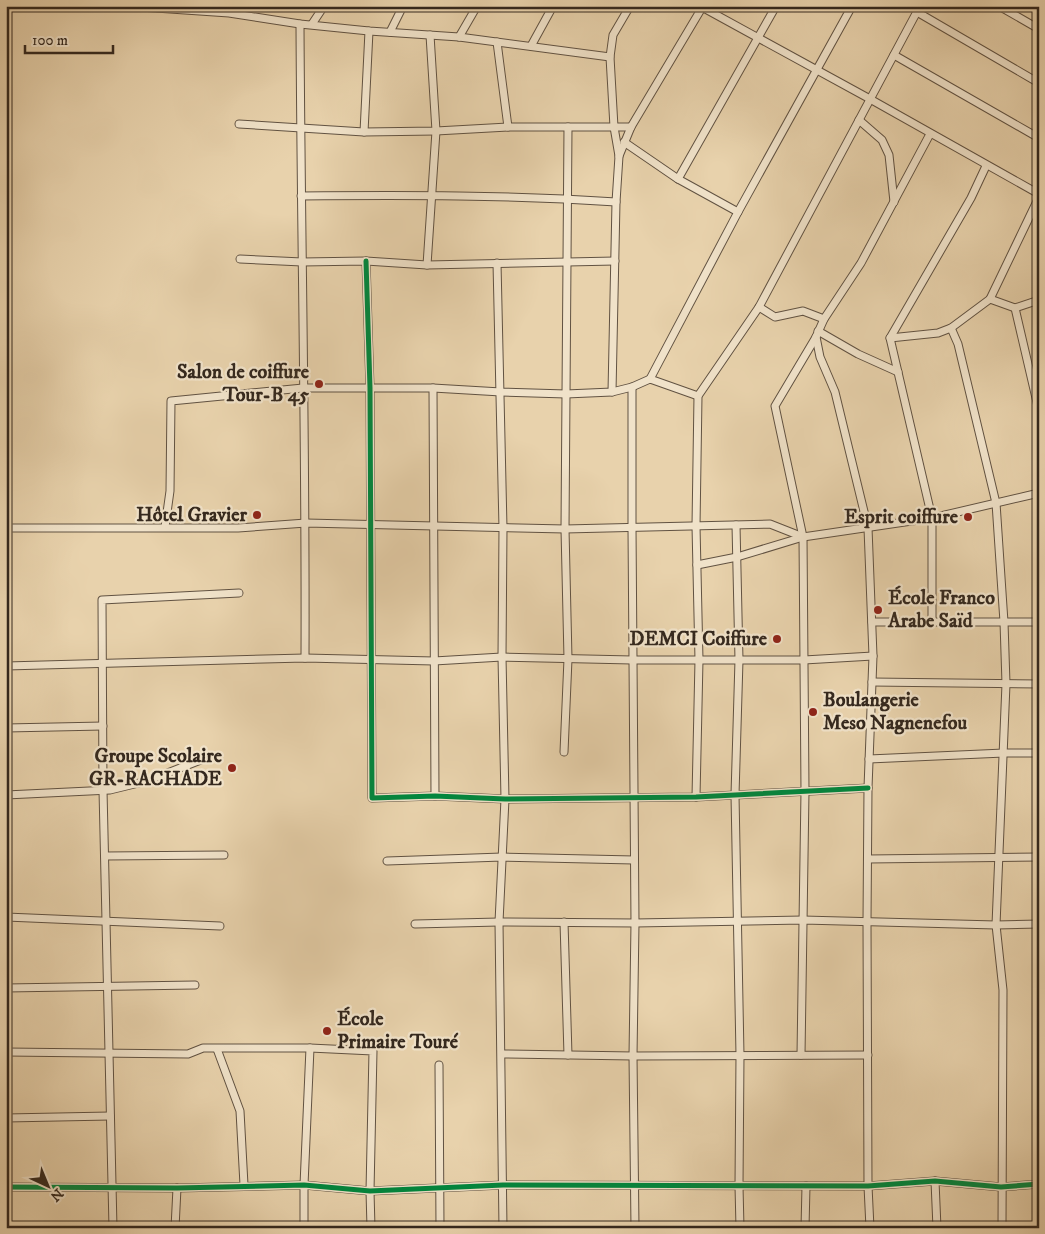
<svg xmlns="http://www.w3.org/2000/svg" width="1045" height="1234" font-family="'IM FELL DW Pica',serif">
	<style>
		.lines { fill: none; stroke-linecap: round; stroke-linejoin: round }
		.street-casing { stroke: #615242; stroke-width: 9 }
		.street { stroke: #f0e2c9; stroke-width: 7 }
		.cycleway-casing { stroke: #f0e2c9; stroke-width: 8 }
		.cycleway { stroke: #00873e; stroke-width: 5 }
		.poi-dot { fill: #8f2418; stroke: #f0e2c9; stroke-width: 2 }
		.labels { text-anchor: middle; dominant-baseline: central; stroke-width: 4.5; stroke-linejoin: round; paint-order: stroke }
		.poi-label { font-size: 20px; font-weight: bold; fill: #34281e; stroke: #f0e2c9; text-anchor: end }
	</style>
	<rect width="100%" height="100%" fill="#e8d2ac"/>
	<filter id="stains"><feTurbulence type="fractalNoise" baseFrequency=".004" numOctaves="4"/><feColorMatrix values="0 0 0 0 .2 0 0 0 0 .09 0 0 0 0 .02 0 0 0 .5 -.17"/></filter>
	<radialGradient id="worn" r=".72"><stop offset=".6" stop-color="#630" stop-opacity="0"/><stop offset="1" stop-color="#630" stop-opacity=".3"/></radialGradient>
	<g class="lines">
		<g class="street-casing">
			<g id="street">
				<polyline points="126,6 229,13 300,24 369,31 459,37 610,57"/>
				<polyline points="700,6 870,99 1039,194"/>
				<polyline points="999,6 1039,29"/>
				<polyline points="917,12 1039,83"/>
				<path d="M300,24C301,235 306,447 305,658"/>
				<polyline points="312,24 324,6"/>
				<polyline points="390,32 403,6"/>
				<polyline points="459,37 477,6"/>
				<polyline points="497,42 508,127"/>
				<polyline points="531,46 553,6"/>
				<polyline points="894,55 1039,138"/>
				<polyline points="859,120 882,140 889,155 894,202"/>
				<polyline points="239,124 364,132 436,131 508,127 631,127"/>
				<polyline points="364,132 369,31"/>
				<polyline points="624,142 678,179 738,212"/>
				<polyline points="619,156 631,127 703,6"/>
				<polyline points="678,179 776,6"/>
				<path d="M301,196C406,195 511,195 616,202"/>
				<polyline points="240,259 302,262 366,261 427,265 615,261"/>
				<polyline points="366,261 370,388 372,798 435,796 505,799 696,797 868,788"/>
				<polyline points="497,263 503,528 502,657 505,799 499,922 503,1228"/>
				<polyline points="427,265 436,131 430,35"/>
				<polyline points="990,299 1039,197"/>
				<polyline points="759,307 775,317 803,311 824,319"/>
				<polyline points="1015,308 1039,411"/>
				<polyline points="951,328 958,344 996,503 1004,622 1006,684 996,925 1003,990 1002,1228"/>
				<polyline points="818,331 858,354 898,372"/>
				<polyline points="816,337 820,357 835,392 868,528 873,656 868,788 867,922 868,1186 870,1228"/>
				<polyline points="890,338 938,333 951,328 990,299 1015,308 1039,300"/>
				<polyline points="650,379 738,212 852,6"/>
				<polyline points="632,387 632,528 635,923 633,1056 635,1228"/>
				<polyline points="433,388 435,796"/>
				<polyline points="612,392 616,202 619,156 614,127 610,57 613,35 630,6"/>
				<polyline points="736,525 739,660 735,795 740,1055 739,1186 740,1228"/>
				<polyline points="165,527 170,491 171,401 303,388 433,388 501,392 566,394 612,392 632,387 650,379 698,396"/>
				<polyline points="6,528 238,528 306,523 565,529 770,524 803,537"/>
				<polyline points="697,565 737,557 803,537 932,518 1039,493"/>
				<polyline points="872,622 1039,622"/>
				<polyline points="932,622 932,518 890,338 971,198 986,166"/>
				<polyline points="6,666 305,658 434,661 502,657 632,660 804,660 873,656"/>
				<polyline points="872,682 1039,684"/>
				<polyline points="6,728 103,726"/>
				<polyline points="564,752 568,659 565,529 568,127"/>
				<polyline points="869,759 1004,753 1039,753"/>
				<polyline points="6,795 110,790 147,781 211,756"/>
				<polyline points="696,797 699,660 696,526 698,396 759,307 920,6"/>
				<polyline points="105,856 224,855"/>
				<polyline points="868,859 1039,857"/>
				<polyline points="387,861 502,857 634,860"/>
				<polyline points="6,917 220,926"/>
				<polyline points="564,922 568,1055"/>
				<polyline points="415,924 499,922 635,923 803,920 996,925 1039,924"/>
				<polyline points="6,988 195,985"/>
				<polyline points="217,1049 240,1111 244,1185"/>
				<polyline points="6,1052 188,1054 203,1048 310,1048 373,1051 370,1191 371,1228"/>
				<polyline points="502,1054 633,1056 868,1055"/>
				<polyline points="801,1055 805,791 803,537 775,406 816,337 824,319 861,263 930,134"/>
				<polyline points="439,1065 440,1228"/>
				<polyline points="6,1118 110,1116"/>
				<polyline points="935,1181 937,1228"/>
				<polyline points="6,1187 177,1188 304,1185 370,1191 503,1185 868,1186 935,1181 1001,1187 1039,1184"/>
				<polyline points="113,1228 103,790 102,600 239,593"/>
				<polyline points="175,1228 177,1188"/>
				<polyline points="304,1228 304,1185 310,1048"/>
				<polyline points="805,1228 806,1186"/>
			</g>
		</g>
		<use href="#street" class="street"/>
		<g class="cycleway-casing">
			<g id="cycleway">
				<polyline points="366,261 370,388 372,798 435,796 505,799 696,797 868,788"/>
				<polyline points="6,1187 177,1188 304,1185 370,1191 503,1185 868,1186 935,1181 1001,1187 1039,1184"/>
			</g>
		</g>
		<use href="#cycleway" class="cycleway"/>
	</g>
	<g class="poi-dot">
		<circle cx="319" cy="384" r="5"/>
		<circle cx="257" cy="515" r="5"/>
		<circle cx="968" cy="517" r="5"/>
		<circle cx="878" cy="610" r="5"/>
		<circle cx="777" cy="639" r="5"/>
		<circle cx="813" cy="712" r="5"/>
		<circle cx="232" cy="768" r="5"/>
		<circle cx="327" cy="1031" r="5"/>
	</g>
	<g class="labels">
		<g class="poi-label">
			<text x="309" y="372">Salon de coiffure<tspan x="309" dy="23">Tour-B 45</tspan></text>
			<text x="247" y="515">Hôtel Gravier</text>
			<text x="958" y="517">Esprit coiffure</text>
			<text x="888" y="598" text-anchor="start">École Franco<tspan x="888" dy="23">Arabe Saïd</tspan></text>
			<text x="767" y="639">DEMCI Coiffure</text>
			<text x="823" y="700" text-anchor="start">Boulangerie<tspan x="823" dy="23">Meso Nagnenefou</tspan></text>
			<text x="222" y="756">Groupe Scolaire<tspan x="222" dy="23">GR-RACHADE</tspan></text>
			<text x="337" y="1019" text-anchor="start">École<tspan x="337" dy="23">Primaire Touré</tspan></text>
		</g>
	</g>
	<rect width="1045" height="1234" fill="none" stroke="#e8d2ac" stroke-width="25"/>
	<rect x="8" y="8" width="1030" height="1219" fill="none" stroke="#34281e" stroke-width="2.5"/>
	<rect x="12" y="12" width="1020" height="1209" fill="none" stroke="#34281e"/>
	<g transform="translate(48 1186) rotate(136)" stroke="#f0e2c9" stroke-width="4" paint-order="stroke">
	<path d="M0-4L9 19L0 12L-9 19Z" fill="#34281e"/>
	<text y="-8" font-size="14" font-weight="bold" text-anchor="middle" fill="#34281e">N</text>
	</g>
	<path d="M25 45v8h88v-8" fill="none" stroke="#34281e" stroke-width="2.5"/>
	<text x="32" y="45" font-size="15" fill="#34281e" stroke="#f0e2c9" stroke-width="4" paint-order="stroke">100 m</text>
	<rect width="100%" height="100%" filter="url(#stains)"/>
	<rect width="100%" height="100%" fill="url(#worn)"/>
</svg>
